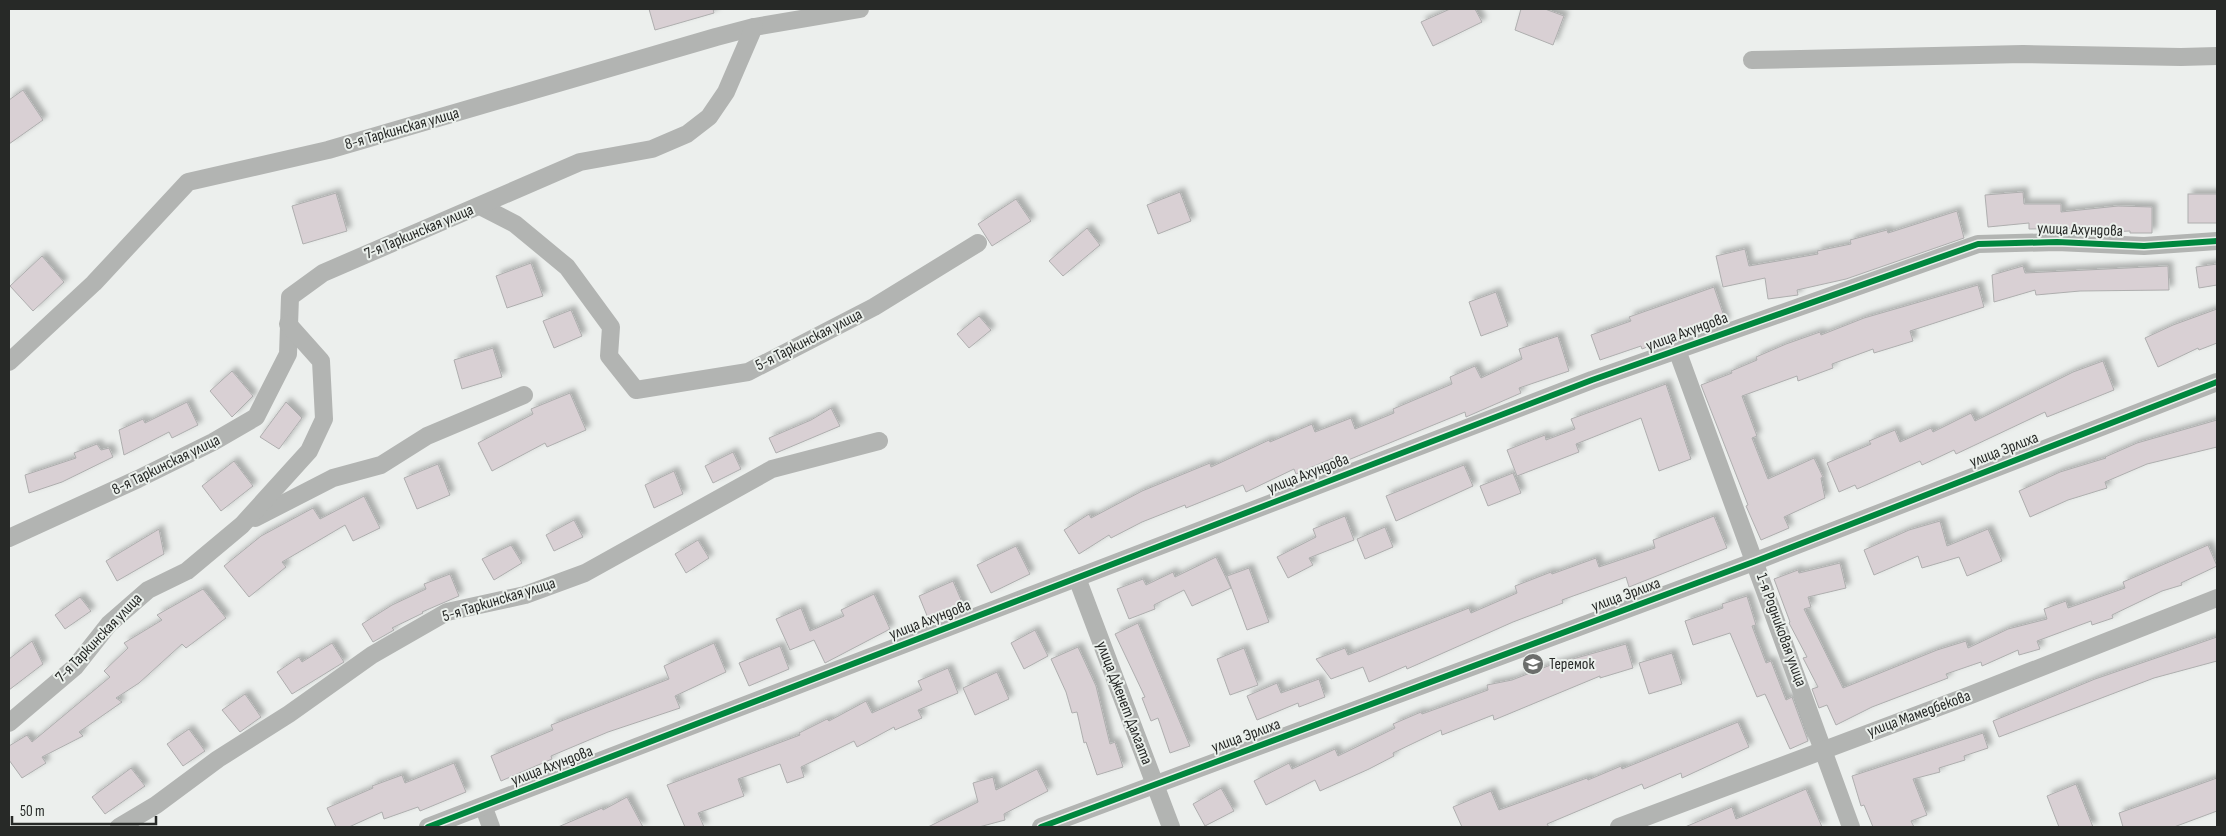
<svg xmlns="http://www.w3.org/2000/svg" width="2226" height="836" font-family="'Sofia Sans Condensed',sans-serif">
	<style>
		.building { fill: #d9d0d4; stroke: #aeaeae; filter: url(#shadow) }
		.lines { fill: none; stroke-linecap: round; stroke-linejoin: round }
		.minor { stroke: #b2b4b2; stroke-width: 18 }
		.cycleway-casing { stroke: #ebf0ec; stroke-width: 9 }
		.cycleway { stroke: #00873e; stroke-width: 6 }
		.labels { text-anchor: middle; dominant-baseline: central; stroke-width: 4; stroke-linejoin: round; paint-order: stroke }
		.street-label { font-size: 16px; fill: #272927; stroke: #ebf0ec }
		.poi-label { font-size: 16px; fill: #272927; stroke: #ebf0ec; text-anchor: start }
	</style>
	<defs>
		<filter id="shadow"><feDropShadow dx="4.5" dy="-4.5" stdDeviation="2.5" flood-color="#0004"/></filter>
	</defs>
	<rect width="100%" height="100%" fill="#ecefed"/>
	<g class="building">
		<polygon points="649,9 713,9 714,13 655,30"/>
		<polygon points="1450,9 1475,9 1482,22 1433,46 1421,22"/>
		<polygon points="1521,9 1545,9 1564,16 1553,45 1515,30"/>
		<polygon points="23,90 43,120 9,144 9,100"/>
		<polygon points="1180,192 1191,221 1158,234 1147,205"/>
		<polygon points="2023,192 2024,204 2061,204 2061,212 2118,206 2152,207 2152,233 2130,233 2130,231 2084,233 2084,228 2029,229 2029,223 1988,227 1985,195"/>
		<polygon points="336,193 347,231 303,244 292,206"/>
		<rect x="2188" y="194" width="29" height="29"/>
		<polygon points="1016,199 1031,221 992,246 978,224"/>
		<polygon points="1957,211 1964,238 1846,279 1797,290 1798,295 1768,299 1765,278 1723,287 1716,256 1745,249 1749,266 1818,254 1817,251 1851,244 1850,240 1887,230 1888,233"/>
		<polygon points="1087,228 1100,245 1063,276 1049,261"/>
		<polygon points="42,256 64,282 33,311 10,286"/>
		<polygon points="531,263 543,296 507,308 496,276"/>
		<polygon points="2217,264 2217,285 2199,288 2196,267"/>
		<polygon points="2023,266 2025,273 2168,266 2169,290 2080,291 2036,295 2035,290 1994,302 1992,275"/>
		<polygon points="1978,285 1984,307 1910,331 1913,341 1874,353 1873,349 1832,364 1833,368 1798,381 1797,376 1742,396 1757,436 1752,438 1768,479 1814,458 1823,477 1821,478 1825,498 1784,517 1789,528 1761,540 1746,506 1748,505 1701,385 1732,373 1731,371 1757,360 1756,357 1786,344 1820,332 1821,335 1864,318"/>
		<polygon points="1714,287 1726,322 1693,333 1692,329 1642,349 1641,346 1600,360 1591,335 1631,321 1629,317"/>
		<polygon points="1496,292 1508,326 1481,336 1469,302"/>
		<polygon points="2217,309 2217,343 2199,350 2198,348 2158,367 2145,338 2173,325"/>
		<polygon points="571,310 582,336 554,348 543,321"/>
		<polygon points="979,316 991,330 969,348 957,334"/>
		<polygon points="1558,336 1569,371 1519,388 1521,393 1466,417 1465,412 1336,465 1333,458 1296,474 1294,469 1246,492 1243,485 1186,508 1185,505 1142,522 1111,538 1109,535 1079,554 1064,530 1089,514 1091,518 1142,491 1210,463 1211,467 1269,440 1270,442 1312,424 1315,432 1351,418 1355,429 1394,413 1393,409 1452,384 1450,377 1475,366 1481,378 1522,359 1519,349"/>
		<polygon points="493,348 502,377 462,389 454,360"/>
		<polygon points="2103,361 2114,390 2047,417 2045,412 1956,454 1954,450 1922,465 1920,461 1857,489 1855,485 1839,492 1827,463 1871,444 1869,441 1895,430 1900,442 1931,428 1933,432 1971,413 1975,421 2073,372"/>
		<polygon points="232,371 253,396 232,417 210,391"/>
		<polygon points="1666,384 1691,459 1659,471 1641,418 1576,444 1579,452 1517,476 1507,450 1545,435 1546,440 1575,429 1571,419"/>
		<polygon points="570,393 586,430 547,447 545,443 492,471 478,443 533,414 531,409"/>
		<polygon points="187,402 198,425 172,438 169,432 124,455 119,430 143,419 145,423"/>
		<polygon points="286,402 302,418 279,449 260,437"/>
		<polygon points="831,408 840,426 776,453 769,438 811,420"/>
		<polygon points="2217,420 2217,447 2147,464 2105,482 2107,488 2068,500 2030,517 2019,491 2060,472 2106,458 2105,457 2137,443"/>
		<polygon points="97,444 101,450 109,448 113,457 62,482 29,493 25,475 76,458 74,453"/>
		<polygon points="733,452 741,469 713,483 705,466"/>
		<polygon points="234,461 253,486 221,511 202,486"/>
		<polygon points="438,464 450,495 417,509 404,478"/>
		<polygon points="1464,465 1473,486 1396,521 1386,496"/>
		<polygon points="674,471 683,494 654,508 645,485"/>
		<polygon points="1513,473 1521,493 1488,506 1480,486"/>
		<polygon points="364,496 380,528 353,541 345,525 282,562 286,567 249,597 224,566 261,536 313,508 320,519"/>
		<polygon points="1345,516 1354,540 1309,558 1313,565 1288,578 1277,557 1316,537 1313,529"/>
		<polygon points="1714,516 1727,548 1629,587 1626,577 1562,600 1563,603 1513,622 1407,669 1406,666 1369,682 1363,667 1331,679 1316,659 1345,648 1348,655 1469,608 1471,613 1517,593 1515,586 1551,572 1552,574 1596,558 1599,567 1655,548 1653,540"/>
		<polygon points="574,520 583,537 554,551 546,535"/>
		<polygon points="1940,521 1947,546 1988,529 2002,561 1967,576 1959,557 1922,568 1918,556 1874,575 1864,550 1909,530"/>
		<polygon points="1385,527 1393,547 1365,559 1357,539"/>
		<polygon points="159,529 164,554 117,581 106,561"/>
		<polygon points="698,540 709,558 686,573 675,554"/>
		<polygon points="511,545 522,563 494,580 482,559"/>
		<polygon points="2208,545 2217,566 2181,583 2182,585 2162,591 2112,615 2113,618 2092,625 2091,621 2037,641 2040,649 2019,655 2018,650 1982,666 1981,662 1946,674 1948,678 1872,707 1836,725 1827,705 1819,708 1812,689 1818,687 1803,658 1807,657 1789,623 1790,622 1774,579 1798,570 1799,573 1840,563 1846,588 1808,597 1811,607 1804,609 1843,688 1937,650 1966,641 1968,648 2008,629 2047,619 2044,609 2066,601 2068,608 2125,588 2123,582"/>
		<polygon points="1016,546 1030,574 991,593 977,565"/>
		<polygon points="1216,557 1231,588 1192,606 1184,590 1154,605 1155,609 1129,619 1117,589 1143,579 1146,585 1173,572 1175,577"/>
		<polygon points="1249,568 1269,622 1247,630 1227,576"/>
		<polygon points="450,574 459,596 422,612 423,613 392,628 394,630 373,642 362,624 392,605 426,589 424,584"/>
		<polygon points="953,581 965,609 930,623 919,596"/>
		<polygon points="203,589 226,618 186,648 182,644 139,683 116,698 122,702 79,732 83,736 42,757 46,763 22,778 9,760 9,746 27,735 32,742 110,677 104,671 128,648 124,643 162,620 157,615"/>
		<polygon points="874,594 890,629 825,663 814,640 790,650 776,619 801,608 810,631 844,616 841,610"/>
		<polygon points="1747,596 1756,625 1752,626 1766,663 1771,661 1786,700 1792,697 1808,741 1790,749 1765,694 1757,697 1730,633 1693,645 1685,621 1723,608 1722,604"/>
		<polygon points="80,597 91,611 65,629 55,615"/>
		<polygon points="1138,623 1190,746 1170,753 1158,718 1151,721 1142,698 1145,697 1115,634"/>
		<polygon points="1035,630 1048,656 1024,669 1011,643"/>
		<polygon points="2217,637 2217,661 2154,678 1999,737 1993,721 2095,679"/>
		<polygon points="32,641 43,664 9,690 9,659"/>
		<polygon points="332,643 344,662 292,694 277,672 299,657 302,662"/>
		<polygon points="714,643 726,672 675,696 680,708 608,732 551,756 552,759 501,781 491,756 553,730 551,725 669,679 664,666"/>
		<polygon points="1626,644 1633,668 1600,678 1600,676 1494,720 1493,715 1442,735 1441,730 1393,753 1394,756 1369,769 1320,791 1315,780 1266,805 1254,781 1289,763 1292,769 1335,749 1338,756 1395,728 1393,724 1421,712 1422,714 1488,690 1487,685 1512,680 1548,666"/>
		<polygon points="780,646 789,669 749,686 739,663"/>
		<polygon points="1078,647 1096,686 1110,744 1115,742 1123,767 1097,775 1086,742 1084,743 1077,712 1072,713 1066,692 1051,659"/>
		<polygon points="1244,648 1258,685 1230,695 1217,659"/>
		<polygon points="1672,653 1682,684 1649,694 1639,663"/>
		<polygon points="948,668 958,693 918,710 922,718 895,730 894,727 857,747 854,741 801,767 804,777 787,783 780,764 738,779 744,796 698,813 704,827 685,827 667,785 800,735 799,733 827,719 829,721 866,701 872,713 922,690 918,681"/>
		<polygon points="997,672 1009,699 975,715 963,688"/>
		<polygon points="1319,679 1325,697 1299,707 1298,703 1257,720 1247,696 1277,683 1281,693"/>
		<polygon points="245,694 261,717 240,732 222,710"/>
		<polygon points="1738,722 1749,747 1682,778 1681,773 1644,789 1642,784 1547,824 1549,827 1462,827 1453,807 1491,791 1499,810 1587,778 1588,780 1621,766 1622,769"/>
		<polygon points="189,729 205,751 183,766 167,744"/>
		<polygon points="1983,733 1988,748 1964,756 1965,760 1939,768 1940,772 1913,779 1927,815 1911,821 1914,827 1873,827 1864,805 1861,806 1852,776"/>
		<polygon points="454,763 466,792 420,811 418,807 384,819 382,812 349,827 336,827 327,808 373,788 372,786 402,775 405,783"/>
		<polygon points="131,768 145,786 105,814 92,797"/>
		<polygon points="1037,769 1048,791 1004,814 1005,820 979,827 928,827 978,802 973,783 993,777 996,790"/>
		<polygon points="2217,778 2217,811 2174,827 2123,827 2119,813"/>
		<polygon points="2076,784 2093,827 2059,827 2047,796"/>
		<polygon points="1221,788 1234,811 1205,826 1193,804"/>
		<polygon points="1806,789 1822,827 1685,827 1732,807 1736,819"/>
		<polygon points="627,797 643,827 558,827 602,808 603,810"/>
	</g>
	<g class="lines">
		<g class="minor">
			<polyline points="1752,60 2023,54 2181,57 2217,56"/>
			<polyline points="480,206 515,224 567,267 611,327 609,356 636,390 748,372 874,307 978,243"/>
			<polyline points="1677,350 1851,827"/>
			<polyline points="9,362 94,283 188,182 328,150 716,37 754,27 860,9"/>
			<polyline points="255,518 333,478 381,465 427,436 524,395"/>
			<polyline points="9,538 138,479 213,442 256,417 288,354 290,297 323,273 580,162 652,149 687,134 709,117 726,92 754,27"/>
			<polyline points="1077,578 1171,827"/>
			<polyline points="9,723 75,667 109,624 148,590 187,571 242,525 309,451 324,419 321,361 288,324"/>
			<polyline points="484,808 491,827"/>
			<polyline points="119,827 156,805 218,759 289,714 372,655 447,612 525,595 585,573 772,469 879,441"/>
			<polyline points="428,827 1592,380 1978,244 2057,242 2144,246 2217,241"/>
			<polyline points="1041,827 1756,561 2217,382"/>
			<polyline points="1619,827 1968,696 2217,598"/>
		</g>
		<g class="cycleway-casing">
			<g id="cycleway">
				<polyline points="428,827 1592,380 1978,244 2057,242 2144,246 2217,241"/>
				<polyline points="1041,827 1756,561 2217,382"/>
			</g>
		</g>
		<use href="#cycleway" class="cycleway"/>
	</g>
	<defs>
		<g id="school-disc" transform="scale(1.125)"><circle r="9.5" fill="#6c6e6c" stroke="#ebf0ec"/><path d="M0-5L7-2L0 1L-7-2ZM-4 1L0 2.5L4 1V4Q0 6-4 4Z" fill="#fff"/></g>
	</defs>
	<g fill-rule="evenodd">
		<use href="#school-disc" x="1533" y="664"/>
	</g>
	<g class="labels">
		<g class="street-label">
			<text transform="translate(402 129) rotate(-16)">8-я Таркинская улица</text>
			<text transform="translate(2080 230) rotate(2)">улица Ахундова</text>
			<text transform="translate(419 232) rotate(-23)">7-я Таркинская улица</text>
			<text transform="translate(1687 332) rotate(-20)">улица Ахундова</text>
			<text transform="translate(809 340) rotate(-27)">5-я Таркинская улица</text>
			<text transform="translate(2004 450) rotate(-21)">улица Эрлиха</text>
			<text transform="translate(166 465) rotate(-26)">8-я Таркинская улица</text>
			<text transform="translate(1308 474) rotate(-21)">улица Ахундова</text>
			<text transform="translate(1626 595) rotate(-20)">улица Эрлиха</text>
			<text transform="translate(499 600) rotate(-17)">5-я Таркинская улица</text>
			<text transform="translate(930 620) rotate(-21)">улица Ахундова</text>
			<text transform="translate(1781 630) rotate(70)">1-я Родниковая улица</text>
			<text transform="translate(99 638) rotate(-46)">7-я Таркинская улица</text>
			<text transform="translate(1124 703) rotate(69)">улица Дженет Далгата</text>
			<text transform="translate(1919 714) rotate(-20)">улица Мамедбекова</text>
			<text transform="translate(1246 736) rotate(-20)">улица Эрлиха</text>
			<text transform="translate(552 766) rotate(-21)">улица Ахундова</text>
		</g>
		<g class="poi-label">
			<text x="1549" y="664">Теремок</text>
		</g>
	</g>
	<rect width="2226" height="836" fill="none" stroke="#272927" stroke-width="20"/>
	<path d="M12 816v8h144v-8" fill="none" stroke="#272927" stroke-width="2.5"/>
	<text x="20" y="816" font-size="15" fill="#272927" stroke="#ebf0ec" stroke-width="4" paint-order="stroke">50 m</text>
</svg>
